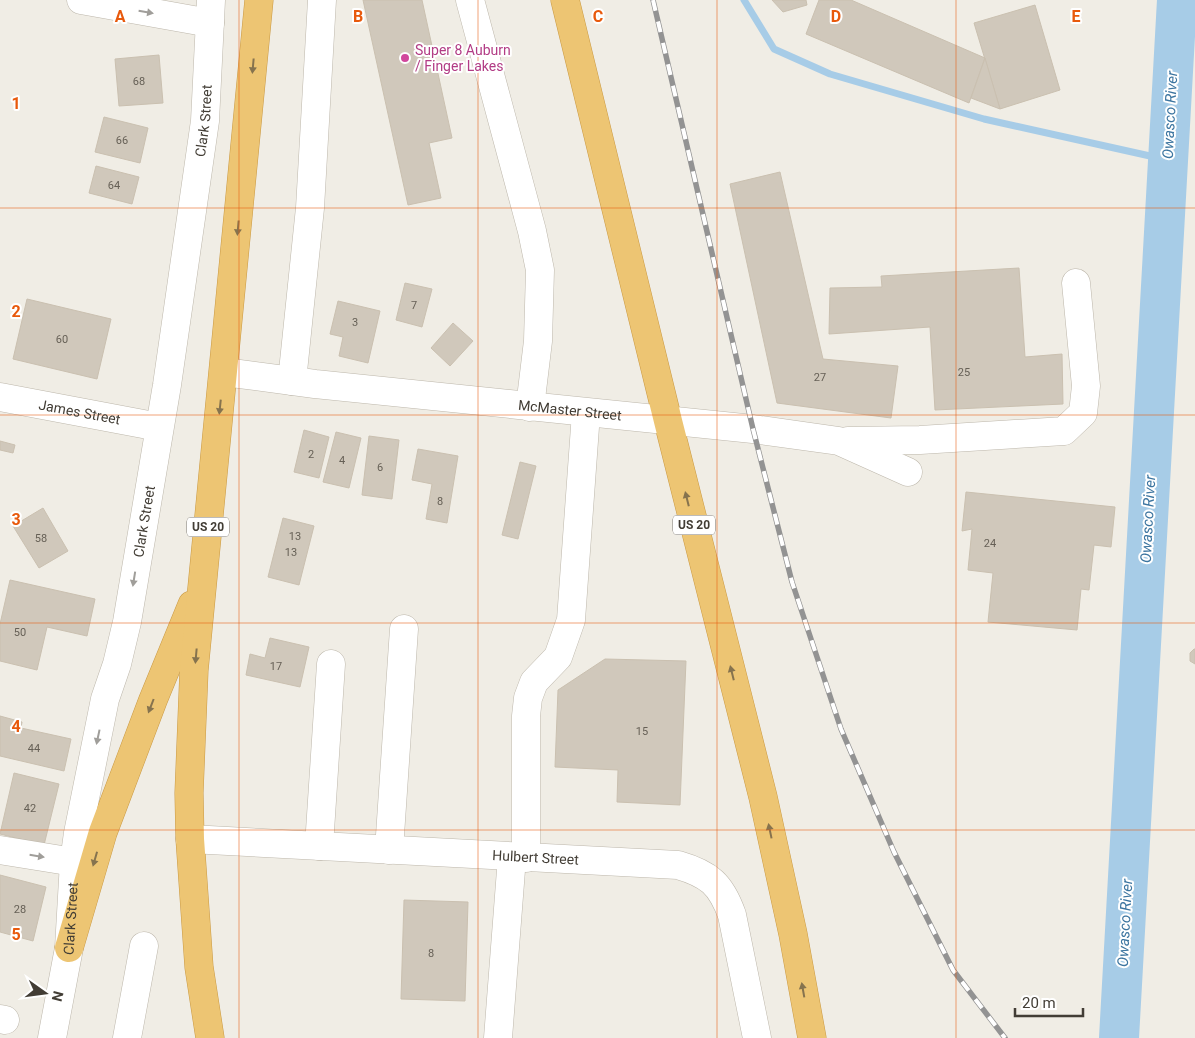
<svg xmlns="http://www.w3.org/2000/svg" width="1195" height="1038" font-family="Roboto,sans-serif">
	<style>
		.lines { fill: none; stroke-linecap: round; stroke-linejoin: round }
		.stream { stroke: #a7cce7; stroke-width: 7 }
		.river { stroke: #a7cce7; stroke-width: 40 }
		.building { fill: #d0c8bb; stroke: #cac0b0 }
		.minor-casing { stroke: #bdb7ab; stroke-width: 29 }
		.highway-casing { stroke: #ca9a45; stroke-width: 29 }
		.minor { stroke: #fff; stroke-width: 28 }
		.highway { stroke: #edc573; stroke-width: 28 }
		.rail-casing { stroke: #939393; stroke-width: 5.5 }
		.rail { stroke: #fff; stroke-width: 4; stroke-dasharray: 11; stroke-linecap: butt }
		.oneway { fill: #a09e9a }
		.oneway2 { fill: #86734e }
		.grid { fill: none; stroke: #e8590c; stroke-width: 1; stroke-opacity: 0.55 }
		.hotel-dot { fill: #d1479c; stroke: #fff; stroke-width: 2 }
		.labels { text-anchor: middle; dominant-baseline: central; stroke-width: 4; stroke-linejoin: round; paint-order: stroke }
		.number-label { font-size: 11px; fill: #666056 }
		.shield { fill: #fff; stroke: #7b7772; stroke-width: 1 }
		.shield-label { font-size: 12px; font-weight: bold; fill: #423d35 }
		.hotel-label { font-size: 14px; fill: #b23c85; stroke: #fff; text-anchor: start }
		.street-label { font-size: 14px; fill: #423d35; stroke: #fff }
		.water-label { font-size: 15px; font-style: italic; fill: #3c75a0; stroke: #fff }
		.grid-label { font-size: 16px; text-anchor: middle; font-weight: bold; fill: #e8590c; stroke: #fff; stroke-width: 4; stroke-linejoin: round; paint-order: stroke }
	</style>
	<rect width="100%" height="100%" fill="#f0ede5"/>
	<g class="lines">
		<polyline class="stream" points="744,0 774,49 830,74 984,119 1168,160"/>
		<polyline class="river" points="1119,1038 1177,0"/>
	</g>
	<g class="building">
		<polygon points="363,0 422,0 452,138 429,143 441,198 408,205"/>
		<polygon points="772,0 806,0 807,5 783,12"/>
		<polygon points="819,0 851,0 985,58 969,103 806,34"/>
		<polygon points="1035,5 1060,90 1000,109 974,23"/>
		<polygon points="159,55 163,103 119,106 115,59"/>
		<polygon points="985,58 1000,109 971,98"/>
		<polygon points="104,117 148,128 140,163 95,152"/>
		<polygon points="96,166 139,177 132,204 89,193"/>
		<polygon points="780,172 823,359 898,366 891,418 777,403 730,184"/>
		<polygon points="1019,268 1025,357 1062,354 1063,404 935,410 930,327 829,334 830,288 882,287 881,276"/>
		<polygon points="405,283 432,289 422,327 396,320"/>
		<polygon points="27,299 111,319 97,379 13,359"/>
		<polygon points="338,301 380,311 368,363 339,356 343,337 330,334"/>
		<polygon points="453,323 473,341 450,366 431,348"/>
		<polygon points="304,430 329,437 319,478 294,472"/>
		<polygon points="336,432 361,438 349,488 323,482"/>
		<polygon points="369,436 399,440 392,499 362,495"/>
		<polygon points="0,441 15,445 13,453 0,450"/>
		<polygon points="418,449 458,456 447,523 426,519 432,484 412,480"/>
		<polygon points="520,462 536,466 518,539 502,535"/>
		<polygon points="966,492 1115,507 1111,547 1094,545 1089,590 1081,589 1077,630 988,622 993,573 968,570 972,529 962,531"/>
		<polygon points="43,508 68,551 39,568 13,526"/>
		<polygon points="283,518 314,526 299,585 268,577"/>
		<polygon points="10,580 95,599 87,636 47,627 37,670 0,661 0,624"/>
		<polygon points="270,638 309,647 300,687 246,675 250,654 265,658"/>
		<polygon points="1194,649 1195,649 1195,664 1190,661 1190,653"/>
		<polygon points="605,659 686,661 680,805 617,802 618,770 555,767 558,690"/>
		<polygon points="0,716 22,722 21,728 71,739 64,771 0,756"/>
		<polygon points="14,773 59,784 44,845 0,834"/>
		<polygon points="0,875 46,887 33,941 0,932"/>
		<polygon points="404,900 468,902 465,1001 401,999"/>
	</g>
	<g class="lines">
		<g class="minor-casing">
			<g id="minor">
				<polyline points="81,0 210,23"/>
				<polyline points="470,0 532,231 540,270 538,341 530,407"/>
				<path id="s1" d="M224,372L315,384L753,429L839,441L908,472"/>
				<polyline points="292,381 310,208 322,0"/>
				<path id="s2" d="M0,397L159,427"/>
				<polyline points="848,441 920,440 1064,431 1083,413 1086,386 1076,283"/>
				<path id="s3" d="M190,839L678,865C709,874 721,884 732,915L757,1038"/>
				<polyline points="319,846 331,664"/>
				<polyline points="0,850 74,862"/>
				<polyline points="389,850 404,629"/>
				<polyline points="526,858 526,716 528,698 534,682 558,657 571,620 586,413"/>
				<polyline points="0,1019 5,1020"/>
				<path id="s4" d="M52,1038L69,948L74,862L78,833L105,699L117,664L127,622L167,385L205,121L211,0"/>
				<polyline points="127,1038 144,946"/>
				<polyline points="498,1038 512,857"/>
			</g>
		</g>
		<g class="highway-casing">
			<g id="highway">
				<polyline points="565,0 668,421 763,797 793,934 812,1038"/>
				<polyline points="69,948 103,832 153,700 192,605"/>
				<polyline points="210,1038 199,967 190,839 189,793 194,670 259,0"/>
			</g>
		</g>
		<use href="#minor" class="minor"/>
		<use href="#highway" class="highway"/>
		<g class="rail-casing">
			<polyline id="rail" points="653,0 753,429 792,582 841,729 894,852 953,970 1005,1038"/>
		</g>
		<use href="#rail" class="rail"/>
	</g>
	<defs><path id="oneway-solid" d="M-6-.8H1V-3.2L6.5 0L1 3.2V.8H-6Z" transform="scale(1.25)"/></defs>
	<g class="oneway">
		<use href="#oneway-solid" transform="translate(146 12) rotate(10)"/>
		<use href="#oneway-solid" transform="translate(134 579) rotate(99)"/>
		<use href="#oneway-solid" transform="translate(98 737) rotate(102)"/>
		<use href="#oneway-solid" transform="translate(37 856) rotate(9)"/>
	</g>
	<g class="oneway2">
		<use href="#oneway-solid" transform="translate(253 66) rotate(95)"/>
		<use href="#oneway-solid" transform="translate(238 228) rotate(95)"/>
		<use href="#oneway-solid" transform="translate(220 407) rotate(96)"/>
		<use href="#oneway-solid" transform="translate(687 499) rotate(-104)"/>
		<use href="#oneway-solid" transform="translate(196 656) rotate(95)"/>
		<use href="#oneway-solid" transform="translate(732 673) rotate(-104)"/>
		<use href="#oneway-solid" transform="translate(151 706) rotate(111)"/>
		<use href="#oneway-solid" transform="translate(770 831) rotate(-102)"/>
		<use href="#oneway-solid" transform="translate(95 859) rotate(106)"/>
		<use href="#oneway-solid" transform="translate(803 990) rotate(-100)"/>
	</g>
	<path class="grid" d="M239,0V1038M478,0V1038M717,0V1038M956,0V1038M0,208H1195M0,415H1195M0,623H1195M0,830H1195"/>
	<circle class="hotel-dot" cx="405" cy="58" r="5"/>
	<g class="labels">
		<g class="number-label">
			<text x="139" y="81">68</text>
			<text x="122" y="140">66</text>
			<text x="114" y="185">64</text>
			<text x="414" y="305">7</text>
			<text x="355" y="322">3</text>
			<text x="62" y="339">60</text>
			<text x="964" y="372">25</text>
			<text x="820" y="377">27</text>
			<text x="311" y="454">2</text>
			<text x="342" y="460">4</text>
			<text x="380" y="467">6</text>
			<text x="440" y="501">8</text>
			<text x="295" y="536">13</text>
			<text x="41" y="538">58</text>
			<text x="990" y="543">24</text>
			<text x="291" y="552">13</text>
			<text x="20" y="632">50</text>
			<text x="276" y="666">17</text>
			<text x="642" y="731">15</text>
			<text x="34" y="748">44</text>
			<text x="30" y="808">42</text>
			<text x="20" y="909">28</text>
			<text x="431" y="953">8</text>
		</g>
		<g class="shield">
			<rect x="673" y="515.5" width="42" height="19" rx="4"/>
			<rect x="187" y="517.5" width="42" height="19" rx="4"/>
		</g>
		<g class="shield-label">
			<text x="694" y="525">US 20</text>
			<text x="208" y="527">US 20</text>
		</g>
		<g class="hotel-label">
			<text x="415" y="50">Super 8 Auburn<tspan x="415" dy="16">/ Finger Lakes</tspan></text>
		</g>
		<g class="street-label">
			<text stroke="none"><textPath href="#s4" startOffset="931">Clark Street</textPath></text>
			<text stroke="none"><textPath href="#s1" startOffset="348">McMaster Street</textPath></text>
			<text stroke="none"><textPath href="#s2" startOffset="81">James Street</textPath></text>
			<text stroke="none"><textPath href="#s4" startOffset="526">Clark Street</textPath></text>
			<text stroke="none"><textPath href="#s3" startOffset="346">Hulbert Street</textPath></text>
			<text stroke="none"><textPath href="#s4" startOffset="121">Clark Street</textPath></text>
		</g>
		<g class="water-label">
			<text transform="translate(1170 115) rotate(-87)">Owasco River</text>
			<text transform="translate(1148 519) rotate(-87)">Owasco River</text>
			<text transform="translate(1125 923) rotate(-87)">Owasco River</text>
		</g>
	</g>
	<g class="grid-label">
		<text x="120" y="22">A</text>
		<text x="358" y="22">B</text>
		<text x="598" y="22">C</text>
		<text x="836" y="22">D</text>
		<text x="1076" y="22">E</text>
		<text x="16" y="109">1</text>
		<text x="16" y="317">2</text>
		<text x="16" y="525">3</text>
		<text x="16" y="732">4</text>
		<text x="16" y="940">5</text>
	</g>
	<g transform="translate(45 993) rotate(104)" stroke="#ffffff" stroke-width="4" paint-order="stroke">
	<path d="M0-4L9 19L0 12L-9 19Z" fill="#423d35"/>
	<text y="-8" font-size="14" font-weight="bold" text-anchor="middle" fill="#423d35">N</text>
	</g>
	<path d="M1015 1008v8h68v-8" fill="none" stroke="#423d35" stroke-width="2.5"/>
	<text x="1022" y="1008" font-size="15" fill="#423d35" stroke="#ffffff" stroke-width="4" paint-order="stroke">20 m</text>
</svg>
